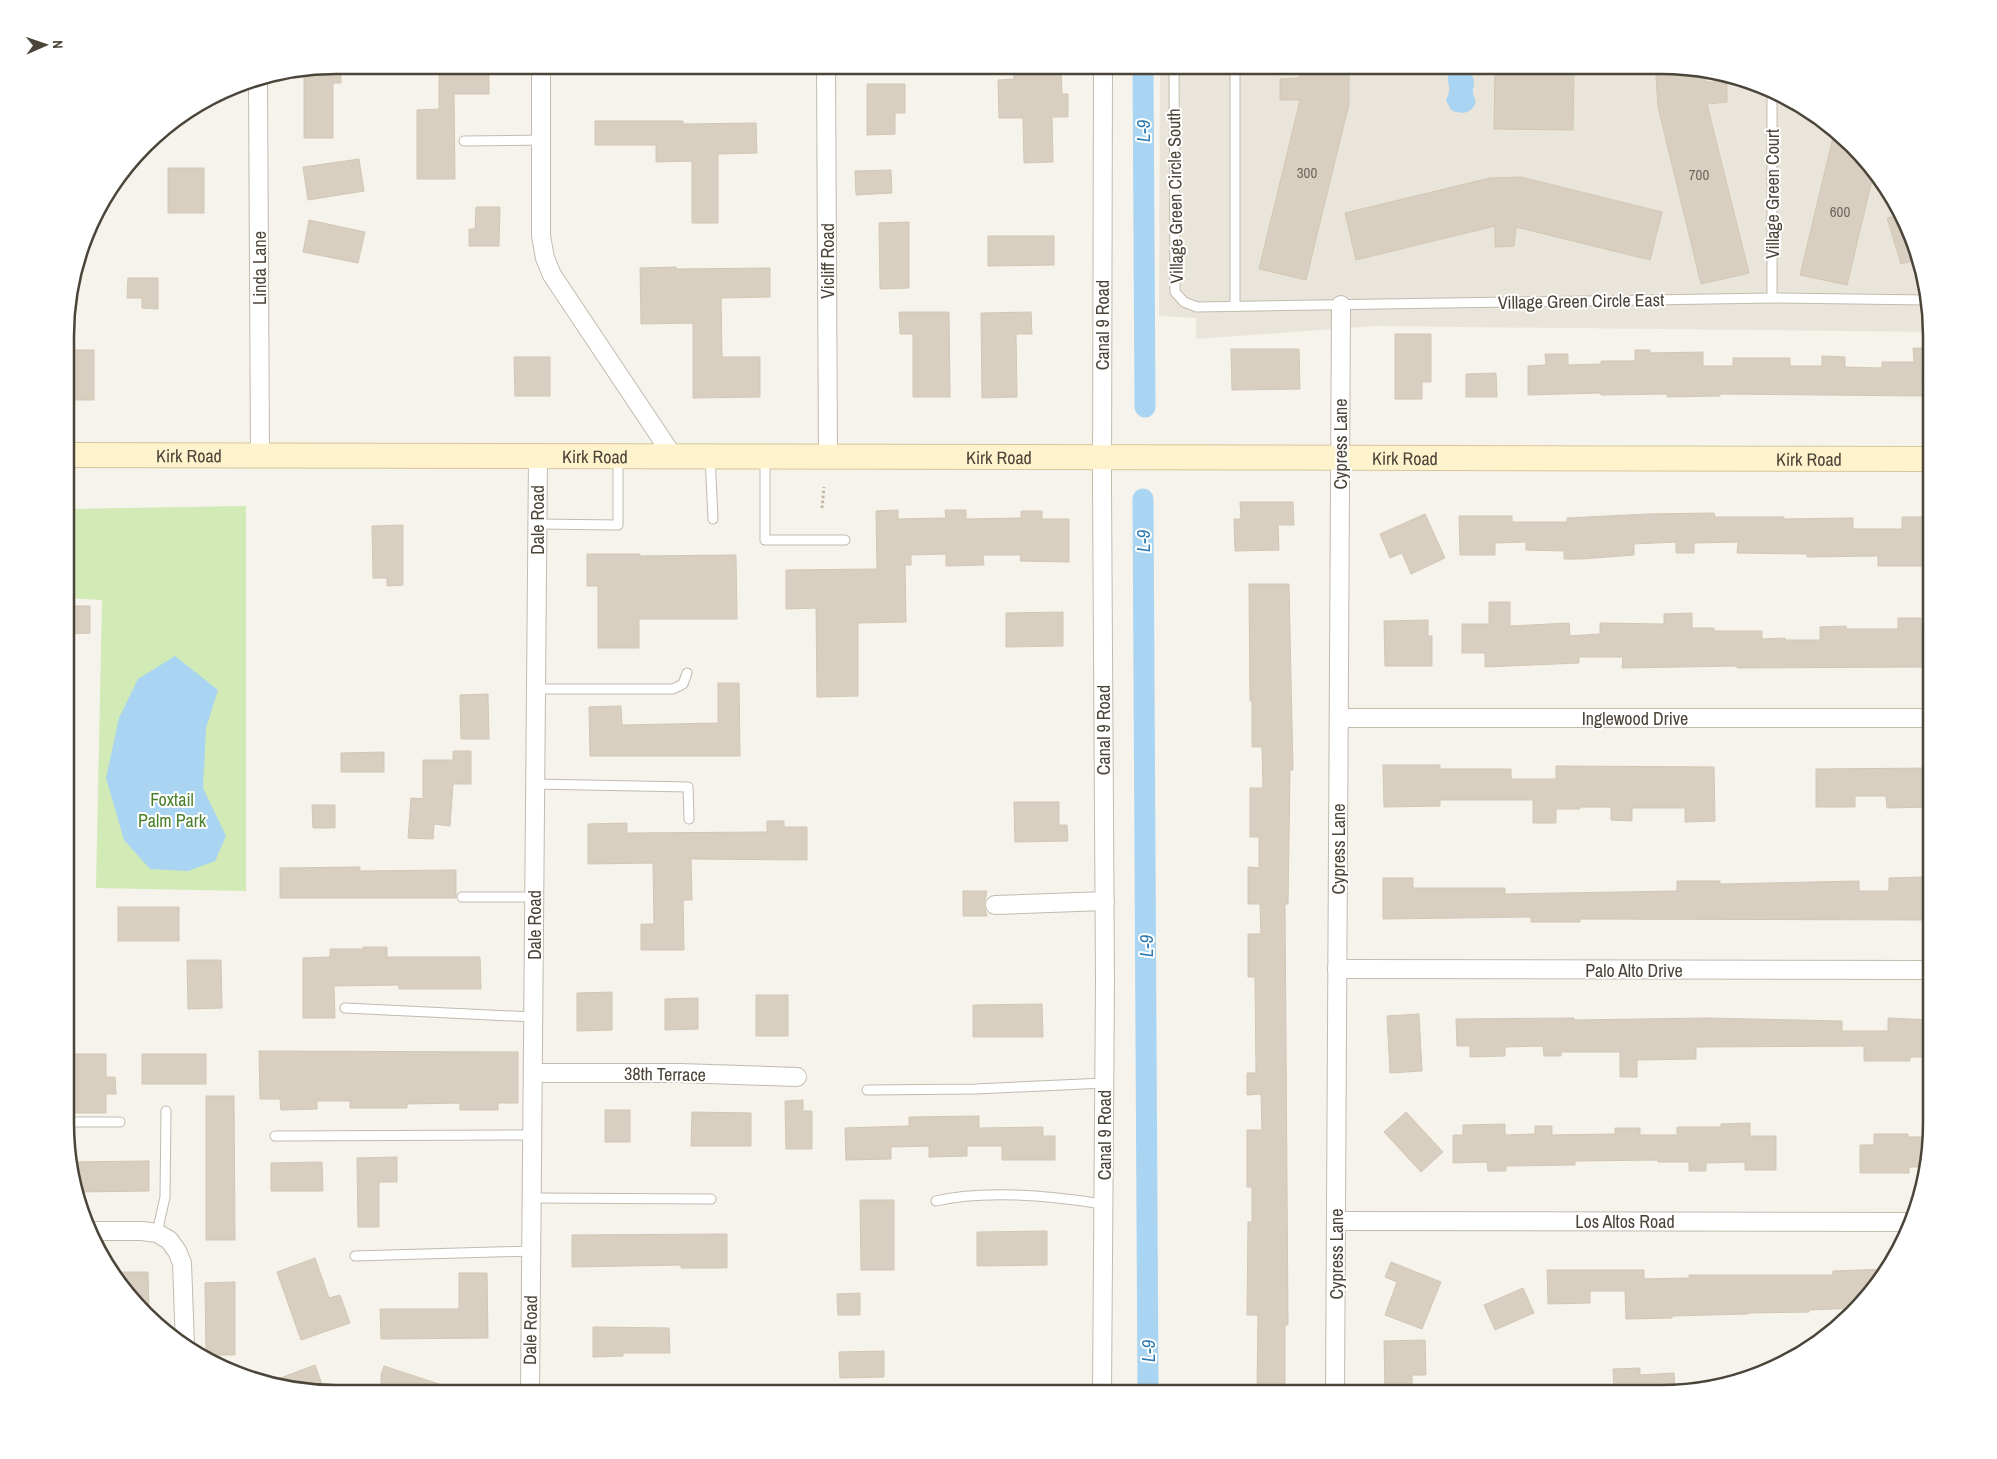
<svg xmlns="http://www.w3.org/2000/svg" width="1997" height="1459" font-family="'Archivo Narrow',sans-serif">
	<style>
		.residential { fill: #eae5da }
		.green { fill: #d2eab5 }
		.water { fill: #a9d4f2 }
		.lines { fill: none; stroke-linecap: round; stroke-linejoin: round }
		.canal { stroke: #a9d4f2; stroke-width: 21 }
		.building { fill: #d8cfc1; stroke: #d3c7b4 }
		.lane-casing { stroke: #c2bbae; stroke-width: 11 }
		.street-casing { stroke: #c2bbae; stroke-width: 20 }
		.secondary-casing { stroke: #d6c79b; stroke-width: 26 }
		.path { stroke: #c4b79f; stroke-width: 3; stroke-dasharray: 2.5 2.5; stroke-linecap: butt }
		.lane { stroke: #fff; stroke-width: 9 }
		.street { stroke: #fff; stroke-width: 18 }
		.secondary { stroke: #fff3cd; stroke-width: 24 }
		.labels { text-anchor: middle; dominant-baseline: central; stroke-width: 4; stroke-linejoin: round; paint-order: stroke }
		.number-label { font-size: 15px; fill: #6e675b }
		.street-label { font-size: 18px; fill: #4b4439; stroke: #fff }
		.park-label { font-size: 18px; fill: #4a7f2a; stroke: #fff }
		.water-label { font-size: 19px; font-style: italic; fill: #2e7ab2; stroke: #fff }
		.rim { fill: none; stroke: #4b4439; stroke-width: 2.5 }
	</style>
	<rect width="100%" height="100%" fill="#f6f3ec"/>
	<polygon class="residential" points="1160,65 1678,66 1764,86 1826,121 1865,158 1904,216 1931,319 1931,332 1375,326 1196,339 1196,318 1159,316"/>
	<polygon class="green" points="246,506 246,891 96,888 102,600 67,598 67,509"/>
	<g class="water">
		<path d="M1460,68C1468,68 1475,76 1474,84C1474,88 1472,89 1473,92C1473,97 1477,100 1475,104C1471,115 1459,114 1451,110L1446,100C1447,98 1448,95 1449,92C1451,80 1440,73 1460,68Z"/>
		<polygon points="175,656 218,690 206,728 203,788 226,836 215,861 188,871 150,869 124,840 106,778 119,718 138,679"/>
	</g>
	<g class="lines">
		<g class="canal">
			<polyline points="1143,65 1145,407"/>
			<polyline points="1143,499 1148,1394"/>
		</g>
	</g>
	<g class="building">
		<polygon points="336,65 341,65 341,83 333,83 333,138 304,138 304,71"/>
		<polygon points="439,65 489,65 489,94 454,94 455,179 417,179 417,110 439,109"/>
		<polygon points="1013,65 1061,65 1062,94 1068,94 1068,117 1052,117 1053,162 1024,163 1023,118 999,118 998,80 1014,79"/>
		<polygon points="1297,65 1347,65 1349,73 1349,104 1306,280 1259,269 1300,100 1280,100 1280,79 1300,78"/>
		<polygon points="1495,65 1574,66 1573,130 1494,129"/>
		<polygon points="1659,66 1678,66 1708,72 1705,82 1727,82 1727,102 1707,104 1749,273 1701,284 1658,107 1656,77"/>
		<polygon points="867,84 905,84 905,113 895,113 895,134 867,135"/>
		<polygon points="595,121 683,121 683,124 756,123 757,153 718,154 718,223 692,223 692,161 656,162 656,145 595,145"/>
		<polygon points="1835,129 1865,158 1874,172 1847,285 1800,275"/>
		<polygon points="359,159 364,191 308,200 303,167"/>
		<rect x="168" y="168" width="36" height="45"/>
		<polygon points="891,170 892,193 856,195 855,171"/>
		<polygon points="1521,177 1662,212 1650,260 1516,227 1514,246 1495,247 1495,226 1356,260 1345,213 1490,178"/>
		<polygon points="476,207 500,207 499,246 469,246 469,229 475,229"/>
		<polygon points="1903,214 1916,260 1901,264 1887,218"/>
		<polygon points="309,220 365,232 358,263 303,252"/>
		<polygon points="909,222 909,288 880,289 879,223"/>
		<polygon points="988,236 1054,236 1054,265 988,266"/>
		<polygon points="676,267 676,269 770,268 770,297 721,298 722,357 760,357 760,397 693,398 693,323 641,324 640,268"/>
		<polygon points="128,278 158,278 158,309 142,308 142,298 127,298"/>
		<polygon points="899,312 949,312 950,397 913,397 913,334 900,334"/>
		<polygon points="1031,312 1032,334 1016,334 1017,397 982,398 981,313"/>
		<polygon points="1395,334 1431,334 1431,382 1422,382 1422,399 1395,399"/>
		<polygon points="1913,348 1929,348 1929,374 1922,374 1923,396 1720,394 1720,396 1667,397 1667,394 1601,395 1601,393 1528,395 1528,366 1546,365 1545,354 1568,354 1568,365 1601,364 1601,361 1635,361 1635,350 1650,350 1650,353 1703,352 1703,366 1733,366 1733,358 1790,358 1790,366 1822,366 1822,356 1845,357 1845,367 1882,368 1882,362 1914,362"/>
		<polygon points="1231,349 1299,349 1300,389 1232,390"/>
		<rect x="67" y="350" width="27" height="50"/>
		<polygon points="514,357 550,357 550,396 515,396"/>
		<polygon points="1496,373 1497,397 1466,397 1466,374"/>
		<polygon points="1240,502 1293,502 1294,525 1278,525 1279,550 1235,551 1234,519 1241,519"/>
		<polygon points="898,510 898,519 946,518 945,510 966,510 966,519 1021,518 1021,511 1042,511 1042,519 1069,519 1069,562 1020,561 1021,555 983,555 984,565 946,566 946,554 911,555 911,565 905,565 906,622 858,623 858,696 817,697 816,608 786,609 786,570 877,569 876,511"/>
		<polygon points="1714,513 1715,517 1784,517 1784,519 1853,518 1853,529 1902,529 1902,517 1924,517 1925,566 1878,566 1878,556 1807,557 1807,554 1737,553 1738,542 1694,543 1694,553 1676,553 1676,542 1634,544 1634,555 1581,559 1564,559 1564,551 1526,550 1526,542 1495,543 1495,555 1460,555 1459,516 1512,516 1512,522 1567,522 1567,518 1648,514"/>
		<polygon points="1425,514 1445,558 1411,574 1402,553 1390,558 1380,534"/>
		<polygon points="403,525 403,585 387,586 387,578 373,578 372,526"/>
		<polygon points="587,554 640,554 640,556 736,555 737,619 639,619 639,648 598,648 598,586 587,586"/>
		<polygon points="1249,584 1289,584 1293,770 1290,770 1288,904 1285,904 1288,1325 1285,1325 1285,1394 1257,1394 1258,1315 1247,1315 1248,1222 1252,1222 1252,1187 1247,1187 1247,1130 1262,1130 1261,1094 1247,1095 1247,1073 1256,1073 1255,977 1248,977 1248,934 1261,934 1260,904 1248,904 1248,867 1259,868 1259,837 1250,837 1250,788 1263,788 1262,747 1252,747 1252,701 1250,701"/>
		<polygon points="1489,602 1510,602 1510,626 1569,623 1570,636 1600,634 1600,623 1664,624 1664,614 1692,613 1692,628 1714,628 1714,631 1762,631 1762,639 1785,638 1785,640 1820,640 1820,627 1846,626 1846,629 1898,629 1898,618 1921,618 1922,667 1737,668 1737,666 1622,668 1623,657 1579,657 1579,663 1485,667 1485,653 1462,653 1462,624 1489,624"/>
		<polygon points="67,606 90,606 90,633 67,634"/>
		<polygon points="1063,612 1063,646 1006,647 1006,613"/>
		<polygon points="1428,620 1428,636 1432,636 1432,666 1385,666 1384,621"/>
		<polygon points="718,683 739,683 740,756 590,756 589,707 621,706 622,725 718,723"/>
		<polygon points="488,694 489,739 461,739 460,695"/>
		<polygon points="453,751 471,751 471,784 453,784 450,826 434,824 433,839 408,838 411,798 423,799 423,760 453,760"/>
		<polygon points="384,752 384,772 341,772 341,753"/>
		<polygon points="1383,765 1440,765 1440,769 1511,769 1511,779 1556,779 1556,766 1714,767 1715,821 1685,822 1685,808 1632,808 1632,821 1611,820 1611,807 1580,807 1580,809 1556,809 1556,823 1533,823 1533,800 1440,800 1440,806 1384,807"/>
		<polygon points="1931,768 1931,807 1887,808 1886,796 1855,796 1855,807 1816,807 1816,769"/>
		<polygon points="1014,802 1059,802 1059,825 1067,825 1068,841 1015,842"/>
		<polygon points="312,805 335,805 335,828 313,828"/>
		<polygon points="767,821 784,821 784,827 807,827 807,860 691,859 692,900 683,900 684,950 641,950 641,924 654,924 653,863 588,864 588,824 627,823 627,833 767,832"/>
		<polygon points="360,867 360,871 456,870 456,898 280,898 280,868"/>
		<polygon points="1924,877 1924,895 1931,895 1931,920 1580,919 1580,922 1531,922 1531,917 1383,919 1383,878 1413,878 1413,888 1505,888 1505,894 1677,891 1677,881 1720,881 1720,884 1859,881 1859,891 1889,891 1889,878"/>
		<polygon points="963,891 987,891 984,905 987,916 963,916"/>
		<rect x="118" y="907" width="61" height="34"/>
		<polygon points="363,947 387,947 387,957 480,957 481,989 399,989 399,985 334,986 335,1018 303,1018 303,958 330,957 330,949 363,949"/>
		<polygon points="187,960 221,960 222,1008 188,1009"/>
		<polygon points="612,992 612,1030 577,1031 577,993"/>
		<rect x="756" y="995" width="32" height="41"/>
		<polygon points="698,998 698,1029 665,1030 665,999"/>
		<polygon points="1042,1004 1043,1037 973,1037 973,1005"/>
		<polygon points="1419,1014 1422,1071 1390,1073 1387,1016"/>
		<polygon points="1574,1018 1574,1020 1706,1018 1842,1021 1842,1031 1888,1031 1888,1018 1931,1020 1931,1057 1910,1057 1910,1061 1864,1061 1864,1046 1696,1047 1696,1059 1637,1060 1637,1077 1620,1077 1620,1052 1561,1052 1561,1056 1544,1056 1543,1046 1505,1047 1505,1056 1470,1057 1470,1046 1457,1046 1456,1019"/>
		<polygon points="259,1051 518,1052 518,1103 498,1103 498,1110 460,1110 460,1103 407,1104 407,1108 350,1108 350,1101 317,1101 317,1109 281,1110 280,1099 260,1099"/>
		<polygon points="69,1054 106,1054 106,1077 115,1077 116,1094 106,1094 106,1113 70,1113"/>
		<rect x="142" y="1054" width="64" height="30"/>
		<polygon points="206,1096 234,1096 235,1240 206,1240"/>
		<polygon points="803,1100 803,1111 812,1111 812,1149 786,1149 785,1101"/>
		<rect x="605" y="1110" width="25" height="32"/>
		<polygon points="692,1112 751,1113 751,1146 691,1146"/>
		<polygon points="1406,1112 1443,1152 1421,1172 1384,1132"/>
		<polygon points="979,1116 979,1128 1043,1127 1043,1136 1055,1136 1055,1160 1002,1160 1002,1146 967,1146 967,1156 929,1157 929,1146 891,1147 891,1159 846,1160 845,1128 909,1126 909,1117"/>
		<polygon points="1750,1123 1750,1136 1776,1136 1776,1170 1745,1170 1745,1162 1706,1163 1706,1171 1689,1171 1689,1162 1658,1162 1658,1160 1575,1161 1575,1165 1506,1166 1506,1171 1488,1171 1487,1162 1453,1163 1453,1135 1463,1135 1463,1125 1505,1124 1505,1135 1535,1134 1535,1126 1552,1126 1552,1135 1615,1134 1615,1128 1640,1128 1640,1135 1677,1135 1677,1127 1721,1127 1721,1124"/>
		<polygon points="1874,1134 1908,1134 1908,1137 1931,1137 1925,1167 1909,1167 1909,1173 1860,1173 1860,1145 1874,1145"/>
		<polygon points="397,1157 397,1182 379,1182 379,1227 358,1227 357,1158"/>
		<polygon points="149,1161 149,1191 79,1192 69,1162"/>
		<polygon points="322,1162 323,1191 271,1191 271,1163"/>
		<polygon points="860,1200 894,1200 894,1270 861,1270"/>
		<polygon points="1047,1231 1047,1265 977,1266 977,1232"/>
		<polygon points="727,1234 727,1268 681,1268 681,1265 572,1267 572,1235"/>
		<polygon points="315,1258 329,1298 340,1295 350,1323 301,1340 277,1272"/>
		<polygon points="1391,1262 1441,1282 1422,1329 1385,1315 1397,1282 1385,1277"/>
		<polygon points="1887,1269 1876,1288 1856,1308 1809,1310 1809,1312 1748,1313 1748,1314 1672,1316 1672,1318 1626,1319 1625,1291 1590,1291 1590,1303 1548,1304 1547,1270 1644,1270 1644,1279 1689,1278 1689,1275 1833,1275 1833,1271"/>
		<polygon points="114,1272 148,1272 149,1312"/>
		<polygon points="459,1273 487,1273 488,1338 381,1339 380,1309 459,1309"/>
		<polygon points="235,1282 235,1355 206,1355 205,1283"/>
		<polygon points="1523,1288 1534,1313 1495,1330 1484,1305"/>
		<polygon points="860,1293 860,1315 838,1315 837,1294"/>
		<polygon points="593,1327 669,1328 670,1353 623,1353 623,1356 593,1357"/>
		<polygon points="1425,1340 1426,1375 1412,1375 1412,1390 1385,1391 1384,1341"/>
		<polygon points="884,1351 884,1377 840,1378 839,1352"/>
		<polygon points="315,1365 325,1393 267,1383"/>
		<polygon points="384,1366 457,1390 457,1393 381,1393 381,1375"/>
		<polygon points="1640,1368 1640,1375 1674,1373 1675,1393 1614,1394 1613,1369"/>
	</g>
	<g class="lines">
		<g class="lane-casing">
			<g id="lane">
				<polyline points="1174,65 1175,292 1184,302 1197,307 1772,298 1927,300"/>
				<polyline points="1235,65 1235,306"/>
				<polyline points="1772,90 1772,298"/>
				<polyline points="464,141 541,140"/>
				<polyline points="710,456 713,519"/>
				<polyline points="765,457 765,540 845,540"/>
				<polyline points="537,524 618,525 618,456"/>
				<polyline points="536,689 673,689 683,684 687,673"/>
				<polyline points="535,784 688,787 689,819"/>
				<polyline points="462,897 534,897"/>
				<polyline points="345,1008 533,1017"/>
				<polyline points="867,1090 976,1089 1104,1083"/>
				<polyline points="67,1122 120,1122"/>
				<polyline points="275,1136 532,1135"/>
				<polyline points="532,1198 711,1199"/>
				<path d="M936,1201C987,1189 1052,1196 1103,1204"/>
				<polyline points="157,1233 165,1197 166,1111"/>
				<polyline points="355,1256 531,1251"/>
			</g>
		</g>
		<g class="street-casing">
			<g id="street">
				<polyline points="541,65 541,236 545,258 552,275 673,456"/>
				<polyline points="826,65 828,456"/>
				<polyline points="258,81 260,455"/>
				<polyline points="1339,718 1931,718"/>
				<polyline points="995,905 1105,901"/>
				<polyline points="1337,969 1931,970"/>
				<polyline points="533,1073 680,1073 797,1077"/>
				<polyline points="1336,1221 1913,1222"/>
				<polyline points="92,1231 142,1231 157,1233 169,1240 177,1251 182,1263 185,1345"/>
				<polyline points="530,1394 538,456"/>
				<polyline points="1102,1394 1105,981 1102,486 1103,65"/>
				<polyline points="1335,1394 1341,305"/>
			</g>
		</g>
		<g class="secondary-casing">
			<g id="secondary">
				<path id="s1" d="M67,455L1931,459"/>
			</g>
		</g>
		<polyline class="path" points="822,508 824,487"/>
		<use href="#lane" class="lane"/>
		<use href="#street" class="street"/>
		<use href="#secondary" class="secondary"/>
	</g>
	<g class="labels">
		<g class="number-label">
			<text x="1307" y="172">300</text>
			<text x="1699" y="174">700</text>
			<text x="1840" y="211">600</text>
		</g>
		<g class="street-label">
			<text transform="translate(1772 194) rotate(-90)">Village Green Court</text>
			<text transform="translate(1175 196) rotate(-91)">Village Green Circle South</text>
			<text transform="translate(827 261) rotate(-90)">Vicliff Road</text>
			<text transform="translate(259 268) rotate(-90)">Linda Lane</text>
			<text transform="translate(1581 301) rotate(-1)">Village Green Circle East</text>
			<text transform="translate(1102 325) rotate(-90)">Canal 9 Road</text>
			<text transform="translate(1340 444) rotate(-90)">Cypress Lane</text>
			<text stroke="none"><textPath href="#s1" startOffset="122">Kirk Road</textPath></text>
			<text stroke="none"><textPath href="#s1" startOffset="528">Kirk Road</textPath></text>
			<text stroke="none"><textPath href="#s1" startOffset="932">Kirk Road</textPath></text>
			<text stroke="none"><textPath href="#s1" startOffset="1338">Kirk Road</textPath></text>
			<text stroke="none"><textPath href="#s1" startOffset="1742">Kirk Road</textPath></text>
			<text transform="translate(537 520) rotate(-90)">Dale Road</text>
			<text x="1635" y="718">Inglewood Drive</text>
			<text transform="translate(1103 730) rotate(-90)">Canal 9 Road</text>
			<text transform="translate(1338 849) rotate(-90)">Cypress Lane</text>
			<text transform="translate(534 925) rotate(-90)">Dale Road</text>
			<text x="1634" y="970">Palo Alto Drive</text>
			<text transform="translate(665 1074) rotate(1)">38th Terrace</text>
			<text transform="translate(1104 1135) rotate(-90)">Canal 9 Road</text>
			<text x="1625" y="1221">Los Altos Road</text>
			<text transform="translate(1336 1254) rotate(-90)">Cypress Lane</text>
			<text transform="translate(530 1330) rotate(-89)">Dale Road</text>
		</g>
		<g class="park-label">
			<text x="172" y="799">Foxtail<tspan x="172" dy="21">Palm Park</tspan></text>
		</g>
		<g class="water-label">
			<text transform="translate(1143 131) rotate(-90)">L-9</text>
			<text transform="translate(1143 541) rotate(-90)">L-9</text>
			<text transform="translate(1146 946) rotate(-90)">L-9</text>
			<text transform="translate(1148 1351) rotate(-90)">L-9</text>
		</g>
	</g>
	<path d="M0 0H1997V1459H0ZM336 74H1661A262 262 0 0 1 1923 336V1123A262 262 0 0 1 1661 1385H336A262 262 0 0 1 74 1123V336A262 262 0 0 1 336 74Z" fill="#fff" fill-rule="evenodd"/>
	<path class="rim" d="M336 74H1661A262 262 0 0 1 1923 336V1123A262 262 0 0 1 1661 1385H336A262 262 0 0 1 74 1123V336A262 262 0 0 1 336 74Z"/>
	<g transform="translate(45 45) rotate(88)" stroke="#ffffff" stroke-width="4" paint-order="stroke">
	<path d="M0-4L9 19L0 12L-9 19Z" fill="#4b4439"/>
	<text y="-8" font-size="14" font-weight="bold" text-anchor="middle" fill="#4b4439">N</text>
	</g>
</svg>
